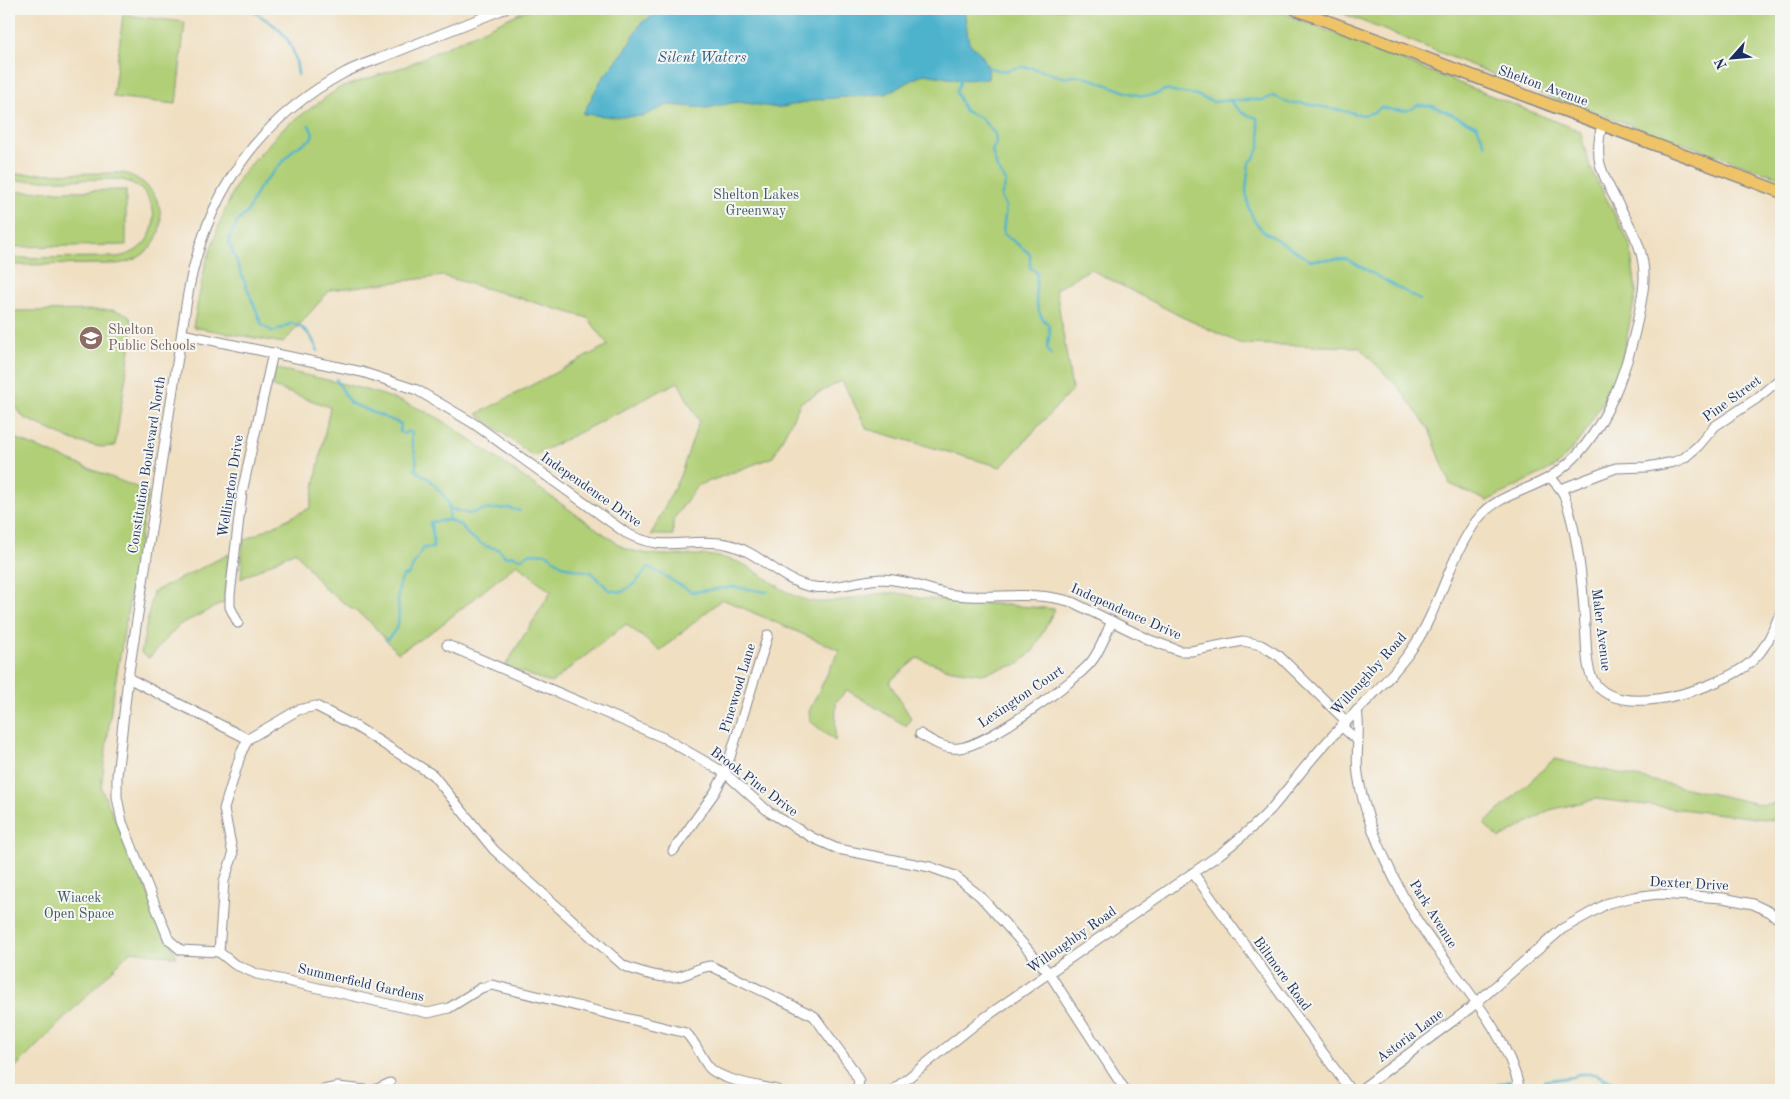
<svg xmlns="http://www.w3.org/2000/svg" width="1790" height="1099" font-family="'Old Standard TT',serif">
	<style>
		.green { fill: #b0cf76; stroke: #667f6a }
		.water { fill: #4eb2cc; stroke: #347095 }
		.lines { fill: none; stroke-linecap: round; stroke-linejoin: round }
		.stream { stroke: #4eb2cc; stroke-width: 2.5 }
		.minor-casing { stroke: #868790; stroke-width: 11 }
		.major-casing { stroke: #868790; stroke-width: 14 }
		.minor { stroke: #fff; stroke-width: 9 }
		.major { stroke: #efc469; stroke-width: 11 }
		.labels { text-anchor: middle; dominant-baseline: central; stroke-width: 4; stroke-linejoin: round; paint-order: stroke }
		.street-label { font-size: 14px; fill: #1b2f5e; stroke: #f6f6f2 }
		.park-label { font-size: 14px; fill: #405764; stroke: #f6f6f2 }
		.education-label { font-size: 14px; fill: #785e54; stroke: #f6f6f2; text-anchor: start }
		.water-label { font-size: 15px; font-style: italic; fill: #2a567f; stroke: #f6f6f2 }
	</style>
	<rect width="100%" height="100%" fill="#f6f6f2"/>
	<filter id="ink" filterUnits="userSpaceOnUse"><feTurbulence type="fractalNoise" baseFrequency=".02" numOctaves="2"/><feDisplacementMap in="SourceGraphic" scale="10" xChannelSelector="R" yChannelSelector="G"/><feConvolveMatrix kernelMatrix="1 2 1 2 8 2 1 2 1" color-interpolation-filters="sRGB"/></filter>
	<filter id="wash" filterUnits="userSpaceOnUse"><feTurbulence type="fractalNoise" baseFrequency=".0096" numOctaves="4" result="noise"/><feDisplacementMap in="SourceGraphic" scale="20" xChannelSelector="R" yChannelSelector="G"/><feGaussianBlur stdDeviation="1.12" result="paint"/><feColorMatrix in="noise" values="0 0 0 0 0 0 0 0 0 0 0 0 0 0 0 0 0 1.4 0 .05"/><feComposite in="paint" operator="in"/></filter>
	<g filter="url(#wash)">
		<rect width="100%" height="100%" fill="#f0dfc1"/>
		<g class="green">
			<polygon points="528,9 1273,9 1580,131 1590,167 1630,244 1636,293 1619,373 1583,436 1558,465 1487,501 1450,484 1429,429 1399,388 1359,347 1241,344 1180,316 1090,269 1056,289 1072,390 1001,467 867,429 842,381 801,402 773,457 697,486 673,520 673,535 651,535 680,476 699,421 678,382 533,456 477,414 608,345 588,318 443,276 330,290 283,343 193,327 205,266 221,220 239,178 282,129 339,88 406,66"/>
			<polygon points="1332,9 1781,9 1781,178 1540,93"/>
			<polygon points="123,15 185,22 176,104 113,97"/>
			<path d="M123,173C177,187 172,259 116,264L9,265V258L116,257C167,251 166,183 115,179L9,181V174Z"/>
			<polygon points="126,190 126,245 9,247 9,192"/>
			<polygon points="113,310 127,314 134,324 115,446 101,447 74,441 23,417 9,396 9,311"/>
			<path d="M273,368C331,381 389,391 442,420L624,548C661,562 696,549 732,560C762,569 785,600 817,602C843,603 870,592 896,593C903,593 911,596 919,598L1055,609L1033,651L1019,664L981,674L952,670L917,658L889,682L911,718L906,726L847,690L836,702L835,741L810,721L809,711L839,650L722,599L660,651L626,624L551,683L505,666L551,592L517,564L436,629L398,653L369,621L324,588L295,551L241,579L243,541L310,508L330,407L273,387Z"/>
			<polygon points="9,436 148,492 112,702 101,788 177,957 131,951 12,1071 9,1070"/>
			<polygon points="229,554 225,602 179,625 149,658 141,653 153,592"/>
			<polygon points="1554,759 1763,805 1781,803 1781,821 1596,799 1550,810 1499,839 1484,824"/>
		</g>
		<path class="water" d="M660,9H964L969,43C981,53 990,62 988,79L960,80L924,74L886,94L821,99L778,108L738,102L707,108L668,105L643,116L616,117L583,114L601,80L626,49L641,23L661,11Z"/>
		<g class="lines">
			<g class="stream">
				<path d="M249,9C279,27 295,37 298,75"/>
				<path d="M988,67C1008,75 1008,67 1025,67C1038,68 1051,75 1063,77C1068,78 1073,75 1079,76C1102,78 1142,108 1164,90L1196,95L1214,102L1229,100L1242,113L1257,118C1261,136 1264,150 1249,163L1246,191L1249,209L1255,222L1263,231L1310,260L1347,259L1420,300"/>
				<path d="M959,79L960,83L956,92L965,111L981,118L995,134L996,143L992,151L997,168L1006,182L1001,197L1006,206L1003,233L1030,254V267L1037,273C1035,288 1034,315 1048,324L1050,332L1047,348L1051,355"/>
				<path d="M1229,100H1262L1274,96L1288,103H1302L1364,115L1375,112L1381,107C1391,110 1409,114 1417,105L1433,106L1477,126L1485,145"/>
				<path d="M309,125L313,134L311,139L294,149L258,189L247,213L238,221L230,236L229,243L262,325L273,332L292,323C307,328 312,337 318,351"/>
				<path d="M336,379L350,403L401,424L400,432L404,434L408,431L412,433C409,446 420,456 415,470L429,479L445,497L449,504V520L462,526L468,535L485,546L498,549L506,557L512,555L519,559L531,553L548,554C560,567 573,570 591,572L609,590L622,592L635,583L649,567L692,592L735,587L767,592"/>
				<polyline points="448,508 469,514 482,510 509,508 520,511"/>
				<path d="M386,640C411,620 389,603 403,576L408,575L423,548H433V535L430,522L449,520"/>
				<polyline points="1544,1081 1573,1077 1578,1074 1595,1074 1629,1090"/>
				<polyline points="1481,1090 1510,1081"/>
			</g>
		</g>
	</g>
	<g filter="url(#ink)">
		<g class="lines">
			<g class="minor-casing">
				<g id="minor">
					<path d="M182,334L362,372L417,390L473,423L626,533C666,554 687,537 726,544C759,550 783,584 814,587C836,590 859,580 881,579C908,579 930,592 955,595C997,600 1028,589 1072,602L1150,640L1180,651H1191L1243,641L1261,645L1279,656L1346,721"/>
					<path d="M1550,477C1555,483 1563,490 1565,498C1578,534 1583,587 1585,626C1587,642 1585,663 1592,678C1614,725 1722,687 1751,662C1766,649 1774,629 1781,611"/>
					<polyline points="1561,489 1616,468 1647,467 1674,462 1684,458 1698,446 1715,426 1756,399 1781,378"/>
					<polyline points="238,623 230,607 230,595 242,492 273,353"/>
					<polyline points="447,645 664,738 725,773 769,812 813,838 838,849 930,867 955,876 980,896 1049,973 1125,1090"/>
					<polyline points="128,678 248,739"/>
					<path d="M1357,710C1361,731 1355,753 1358,774C1363,814 1383,857 1401,892C1435,961 1502,1014 1520,1090"/>
					<polyline points="1341,726 1356,739"/>
					<path d="M920,734C932,741 945,750 959,748C985,746 1074,683 1091,662C1100,651 1106,634 1112,621"/>
					<polyline points="673,851 715,792 725,773 768,635"/>
					<polyline points="1193,873 1350,1090"/>
					<path d="M219,952L181,950L169,940L122,822L117,797V776L128,678L187,299C204,198 254,121 346,72C360,65 376,60 391,54C429,39 467,24 504,9"/>
					<path d="M219,952L224,881L233,855L224,809L241,753L248,739L298,710L316,706L355,726L433,775L494,850L624,966C637,971 658,978 673,977C685,977 697,967 711,966L814,1016L852,1068L859,1081L857,1090"/>
					<path d="M219,952L234,964L257,974L428,1013L449,1008L481,988L492,985L686,1033C696,1043 700,1055 708,1066C718,1080 759,1086 777,1090"/>
					<polyline points="323,1090 338,1087 366,1090"/>
					<polyline points="375,1090 390,1083"/>
					<path d="M893,1090L977,1023L1220,854C1238,840 1255,826 1271,809C1290,787 1306,764 1326,743C1355,711 1390,681 1414,646C1440,607 1449,558 1477,520C1496,495 1525,492 1550,477C1608,442 1633,354 1643,291C1651,238 1613,209 1600,164C1597,151 1599,137 1602,124"/>
					<polyline points="1360,1090 1469,1009 1562,929 1608,903 1634,897 1658,894 1723,898 1753,904 1770,912 1781,921"/>
				</g>
			</g>
			<g class="major-casing">
				<polyline id="major" points="1295,9 1781,192"/>
			</g>
			<use href="#minor" class="minor"/>
			<use href="#major" class="major"/>
		</g>
	</g>
	<defs>
		<g id="school-disc" transform="scale(1.25)"><circle r="9.5" fill="#8d6e63" stroke="#f6f6f2"/><path d="M0-5L7-2L0 1L-7-2ZM-4 1L0 2.5L4 1V4Q0 6-4 4Z" fill="#fff"/></g>
	</defs>
	<g fill-rule="evenodd">
		<use href="#school-disc" x="91" y="338"/>
	</g>
	<g class="labels">
		<g class="street-label">
			<text transform="translate(1543 86) rotate(20)">Shelton Avenue</text>
			<text transform="translate(1732 399) rotate(-36)">Pine Street</text>
			<text transform="translate(147 465) rotate(-81)">Constitution Boulevard North</text>
			<text transform="translate(231 486) rotate(-81)">Wellington Drive</text>
			<text transform="translate(591 490) rotate(35)">Independence Drive</text>
			<text transform="translate(1126 612) rotate(24)">Independence Drive</text>
			<text transform="translate(1601 630) rotate(83)">Maler Avenue</text>
			<text transform="translate(1369 674) rotate(-48)">Willoughby Road</text>
			<text transform="translate(738 688) rotate(-73)">Pinewood Lane</text>
			<text transform="translate(1021 697) rotate(-34)">Lexington Court</text>
			<text transform="translate(754 782) rotate(37)">Brook Pine Drive</text>
			<text transform="translate(1689 884) rotate(3)">Dexter Drive</text>
			<text transform="translate(1433 914) rotate(58)">Park Avenue</text>
			<text transform="translate(1072 940) rotate(-35)">Willoughby Road</text>
			<text transform="translate(1282 974) rotate(54)">Biltmore Road</text>
			<text transform="translate(361 983) rotate(13)">Summerfield Gardens</text>
			<text transform="translate(1410 1036) rotate(-37)">Astoria Lane</text>
		</g>
		<g class="park-label">
			<text x="756" y="195">Shelton Lakes<tspan x="756" dy="16">Greenway</tspan></text>
			<text x="79" y="898">Wiacek<tspan x="79" dy="16">Open Space</tspan></text>
		</g>
		<g class="education-label">
			<text x="108" y="330">Shelton<tspan x="108" dy="16">Public Schools</tspan></text>
		</g>
		<g class="water-label">
			<text x="702" y="58">Silent Waters</text>
		</g>
	</g>
	<rect width="1790" height="1099" fill="none" stroke="#f6f6f2" stroke-width="30"/>
	<g transform="translate(1732 58) rotate(243)" stroke="#f6f6f2" stroke-width="4" paint-order="stroke">
	<path d="M0-4L9 19L0 12L-9 19Z" fill="#1b2f5e"/>
	<text y="-8" font-size="14" font-weight="bold" text-anchor="middle" fill="#1b2f5e">N</text>
	</g>
</svg>
